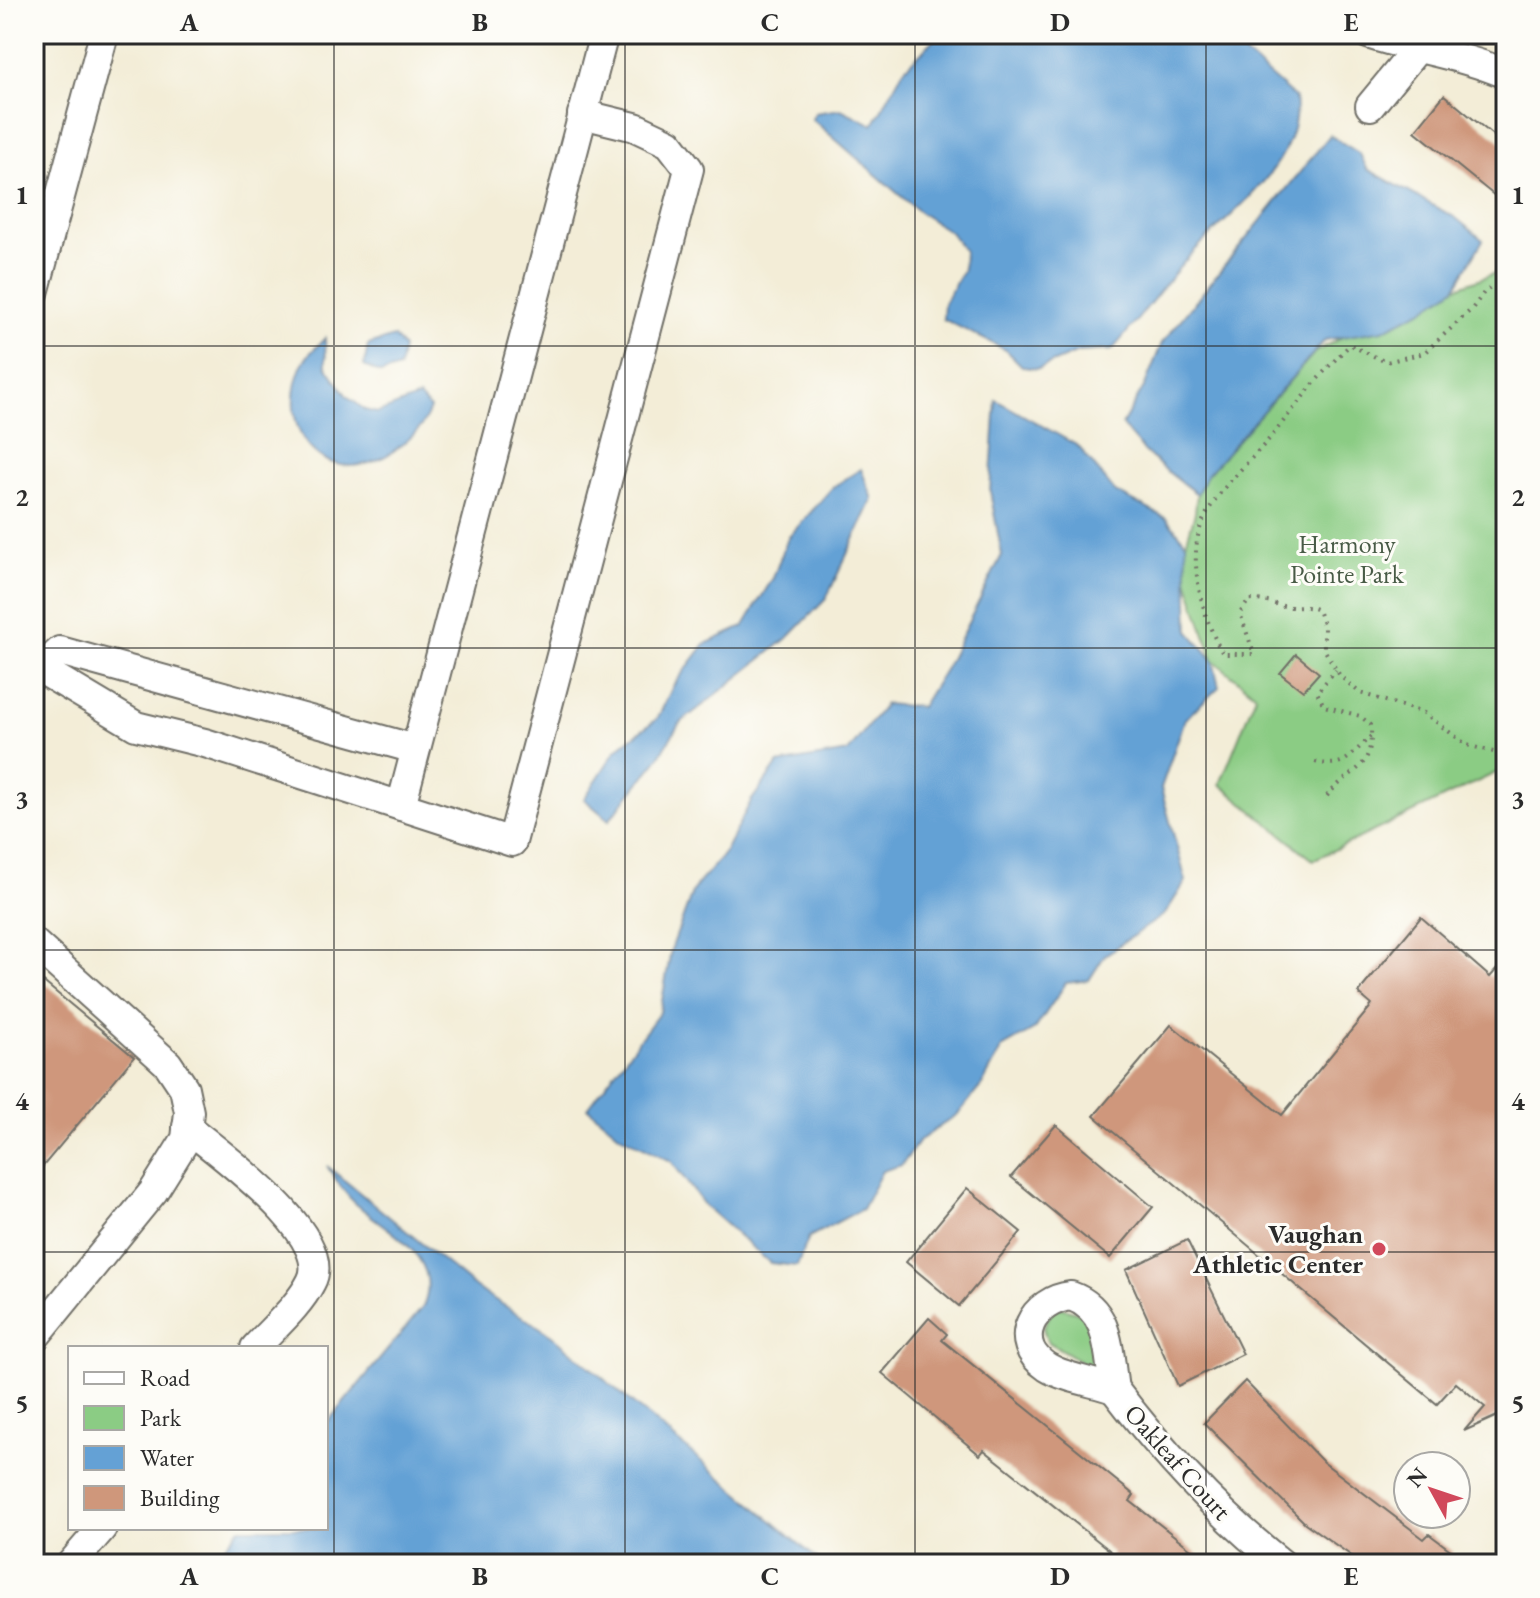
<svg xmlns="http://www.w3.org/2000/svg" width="1540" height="1598" font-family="'EB Garamond',serif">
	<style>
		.green { fill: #8bcc84; stroke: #5b7c58; stroke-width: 2 }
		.water { fill: #64a1d5; stroke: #486680; stroke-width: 2 }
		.building { fill: #cf977b }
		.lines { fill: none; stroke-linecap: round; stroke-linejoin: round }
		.minor-casing { stroke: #716f67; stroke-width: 32 }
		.path { stroke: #716f67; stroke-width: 4; stroke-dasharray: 2 6; stroke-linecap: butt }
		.minor { stroke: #fff; stroke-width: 28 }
		.grid { fill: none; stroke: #2b2b2b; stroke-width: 2; stroke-opacity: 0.55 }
		.poi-dot { fill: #d1495b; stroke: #fdfcf7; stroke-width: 3 }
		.labels { text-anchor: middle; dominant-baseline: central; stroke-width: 6; stroke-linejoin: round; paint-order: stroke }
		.park-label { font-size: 26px; fill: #485b46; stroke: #fdfcf7 }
		.poi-label { font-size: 26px; font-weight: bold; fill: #2b2b2b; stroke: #fdfcf7; text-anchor: end }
		.street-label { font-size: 26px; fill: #2b2b2b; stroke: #fdfcf7 }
		.neatline { fill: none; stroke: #2b2b2b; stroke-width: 3 }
		.grid-label { font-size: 26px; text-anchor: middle; font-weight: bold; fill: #2b2b2b }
	</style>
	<rect width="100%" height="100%" fill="#fdfcf7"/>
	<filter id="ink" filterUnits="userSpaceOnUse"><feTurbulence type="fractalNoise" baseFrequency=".0125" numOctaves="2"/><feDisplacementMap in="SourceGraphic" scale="16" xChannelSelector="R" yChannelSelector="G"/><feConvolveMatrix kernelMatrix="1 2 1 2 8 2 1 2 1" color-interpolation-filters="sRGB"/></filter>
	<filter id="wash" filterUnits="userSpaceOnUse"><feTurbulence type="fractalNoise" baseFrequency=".006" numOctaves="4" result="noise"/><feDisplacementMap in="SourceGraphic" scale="32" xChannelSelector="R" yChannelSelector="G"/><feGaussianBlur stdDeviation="1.8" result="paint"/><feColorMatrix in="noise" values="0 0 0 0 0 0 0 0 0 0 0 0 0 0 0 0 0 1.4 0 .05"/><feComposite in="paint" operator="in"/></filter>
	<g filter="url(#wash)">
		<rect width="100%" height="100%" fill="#f3edd7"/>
		<g class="green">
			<polygon points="1506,269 1506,768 1313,860 1220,784 1256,695 1213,660 1181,560 1195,513 1198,485 1315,352 1384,314"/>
			<polygon points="1055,1306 1084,1314 1098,1356 1092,1364 1087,1365 1047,1341 1043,1328"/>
		</g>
		<g class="water">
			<path d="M934,34H1222L1295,98C1304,165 1225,215 1186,260C1160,289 1138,321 1112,350L1078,352L1038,369L1023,367L1006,350L943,319L944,303L963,270L964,251L950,232L919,212L812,119L815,113L841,109L873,125L904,69L934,40Z"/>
			<path d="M1330,135L1360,154L1367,169L1456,218L1483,240L1455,288L1423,310L1383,330L1325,340L1207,475L1197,494C1170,474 1141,452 1122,425L1145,385L1162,343Z"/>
			<polygon points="394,337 403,348 399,368 381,374 364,366 368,345"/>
			<path d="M325,338L326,366L347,396L365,410L378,413L419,397L430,409C423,427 414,436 399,447C335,497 272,439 301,367C305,356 317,347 325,338Z"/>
			<polygon points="996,400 1078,446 1115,492 1166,518 1186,542 1189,631 1213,660 1219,687 1185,719 1161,788 1186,881 1165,914 1105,955 1089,980 1066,983 1035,1029 1002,1048 982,1085 958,1114 919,1141 902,1165 882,1171 862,1209 809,1237 797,1266 770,1263 705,1206 671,1161 620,1135 588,1108 660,1012 671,950 693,890 723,855 751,801 778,764 848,752 885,704 921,707 947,665 1002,555 990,491"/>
			<polygon points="861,469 873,499 826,599 790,636 679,724 657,761 609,820 584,799 616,750 658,718 673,686 705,644 743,627 773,578 788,538 833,487"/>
			<path d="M327,1166L476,1288L552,1335L823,1564H210L240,1528H326V1424L423,1307C445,1256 385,1231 354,1202C343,1192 335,1178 327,1166Z"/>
		</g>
		<g id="blocks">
			<g class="building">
				<polygon points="1444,95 1506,146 1506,205 1415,131"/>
				<polygon points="1296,654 1319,673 1303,691 1280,673"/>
				<polygon points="1421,917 1490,977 1506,959 1506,1412 1464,1431 1485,1407 1456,1383 1437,1404 1094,1116 1171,1025 1282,1115 1372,1005 1358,993"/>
				<polygon points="34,974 134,1057 34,1177"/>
				<polygon points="1056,1125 1153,1207 1110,1258 1011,1177"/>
				<polygon points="967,1188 1021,1232 959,1306 906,1262"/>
				<polygon points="1187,1240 1243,1354 1178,1386 1126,1270"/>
				<polygon points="929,1318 947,1334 942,1340 1134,1495 1130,1501 1210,1564 1118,1564 1109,1557 1113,1553 984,1450 980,1455 882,1373"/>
				<polygon points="1245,1381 1323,1462 1424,1539 1429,1534 1453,1552 1444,1564 1363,1564 1305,1523 1204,1423"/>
			</g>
		</g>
	</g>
	<g filter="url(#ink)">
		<use href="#blocks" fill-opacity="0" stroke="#716f67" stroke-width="2"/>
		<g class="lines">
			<g class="minor-casing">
				<g id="minor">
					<path d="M1368,34C1413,49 1462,55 1506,74"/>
					<polyline points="1370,106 1426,38"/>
					<polyline points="34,293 104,34"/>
					<polyline points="34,665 136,726 205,743 401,806 604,34"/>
					<polyline points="41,669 60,651 415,749"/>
					<polyline points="401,806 512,842 689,169 669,143 635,127 582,114"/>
					<polyline points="34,943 168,1064 184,1088 189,1112 186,1139 153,1192 34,1338"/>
					<path d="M187,1127C219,1154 336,1236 311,1282C299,1306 273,1328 255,1348"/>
					<path d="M1071,1296C1111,1310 1108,1352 1114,1389C1093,1382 1065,1378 1047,1367C1009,1342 1033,1300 1071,1296Z"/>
					<path d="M1114,1389C1163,1453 1218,1514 1282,1564"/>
					<polyline points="71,1564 102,1528"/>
				</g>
			</g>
			<g class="path">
				<polyline points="1506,745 1501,754 1506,781"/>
				<path d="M1501,754L1467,745L1424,713L1360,693L1340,676L1324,649V627L1318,610C1307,605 1302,608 1291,607C1276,606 1265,599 1249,600L1240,613L1254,654H1223C1205,623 1190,572 1198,536C1206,499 1246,466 1270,438C1296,406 1320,373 1350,345L1386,362L1424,353L1472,309L1485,291L1506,280"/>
				<path d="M1315,762C1347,769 1350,755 1372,735"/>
				<path d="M1327,796C1354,765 1373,772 1371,725L1360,716L1324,706L1317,692L1336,670"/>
			</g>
			<use href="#minor" class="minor"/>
		</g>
	</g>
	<path class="grid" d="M334,34V1564M625,34V1564M915,34V1564M1206,34V1564M34,346H1506M34,648H1506M34,950H1506M34,1252H1506"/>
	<circle class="poi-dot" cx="1379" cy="1249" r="8"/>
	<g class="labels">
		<g class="park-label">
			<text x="1347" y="544">Harmony<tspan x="1347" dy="30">Pointe Park</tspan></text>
		</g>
		<g class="poi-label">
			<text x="1363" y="1234">Vaughan<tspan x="1363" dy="30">Athletic Center</tspan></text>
		</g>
		<g class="street-label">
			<text transform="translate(1178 1462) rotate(48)">Oakleaf Court</text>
		</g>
	</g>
	<rect width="1540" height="1598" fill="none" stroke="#fdfcf7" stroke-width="88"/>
	<rect x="68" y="1346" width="260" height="184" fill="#fdfcf7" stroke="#a9a8a5" stroke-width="2"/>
	<rect x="84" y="1372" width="40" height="12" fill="#ffffff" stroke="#a9a8a5" stroke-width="2"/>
	<text x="140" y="1386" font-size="24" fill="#2b2b2b">Road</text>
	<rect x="84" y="1406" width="40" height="24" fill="#8bcc84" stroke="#a9a8a5" stroke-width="2"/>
	<text x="140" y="1426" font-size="24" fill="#2b2b2b">Park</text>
	<rect x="84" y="1446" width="40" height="24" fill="#64a1d5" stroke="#a9a8a5" stroke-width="2"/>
	<text x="140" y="1466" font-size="24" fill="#2b2b2b">Water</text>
	<rect x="84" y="1486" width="40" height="24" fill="#cf977b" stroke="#a9a8a5" stroke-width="2"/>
	<text x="140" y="1506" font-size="24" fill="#2b2b2b">Building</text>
	<g transform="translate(1432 1490) rotate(310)"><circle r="38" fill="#fdfcf7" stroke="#a9a8a5" stroke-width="2"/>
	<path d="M0-6L14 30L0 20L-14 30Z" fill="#d1495b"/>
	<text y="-12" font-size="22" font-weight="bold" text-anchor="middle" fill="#2b2b2b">N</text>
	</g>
	<rect x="44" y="44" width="1452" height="1510" class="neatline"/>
	<g class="grid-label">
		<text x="189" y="31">A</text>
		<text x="480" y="31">B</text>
		<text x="770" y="31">C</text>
		<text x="1060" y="31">D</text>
		<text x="1351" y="31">E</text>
		<text x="22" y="204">1</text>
		<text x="1518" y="204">1</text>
		<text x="22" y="506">2</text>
		<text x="1518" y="506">2</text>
		<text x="22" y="808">3</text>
		<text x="1518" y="808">3</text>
		<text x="22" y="1110">4</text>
		<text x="1518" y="1110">4</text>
		<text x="22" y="1412">5</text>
		<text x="1518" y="1412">5</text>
		<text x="189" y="1585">A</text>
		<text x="480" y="1585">B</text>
		<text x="770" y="1585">C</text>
		<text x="1060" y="1585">D</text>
		<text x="1351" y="1585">E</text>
	</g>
</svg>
